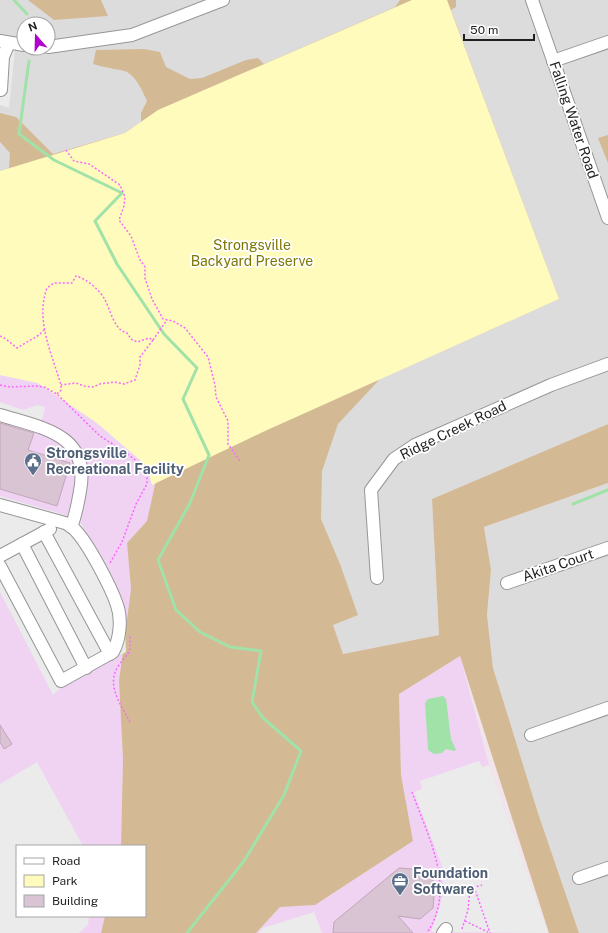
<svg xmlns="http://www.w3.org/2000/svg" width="608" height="933" font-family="'Public Sans',sans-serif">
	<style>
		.residential { fill: #dddcdd; fill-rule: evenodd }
		.commercial { fill: #f0d2f3 }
		.forest { fill: #d4b995 }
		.park { fill: #fefbbd }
		.parking { fill: #ebebeb }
		.water { fill: #a0e2a7 }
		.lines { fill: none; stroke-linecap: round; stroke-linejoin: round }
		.stream { stroke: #a0e2a7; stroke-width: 3 }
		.building { fill: #d8c4d2; stroke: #c4a5ba }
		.minor-casing { stroke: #969696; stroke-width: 14 }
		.path { stroke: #fa67ff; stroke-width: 1.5; stroke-dasharray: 2 2; stroke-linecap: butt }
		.minor { stroke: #fff; stroke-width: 12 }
		.labels { text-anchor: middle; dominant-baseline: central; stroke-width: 3.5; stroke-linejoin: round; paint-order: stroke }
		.street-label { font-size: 14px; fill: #1f1f1f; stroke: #fff }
		.park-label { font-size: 14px; fill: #7c7603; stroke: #fff }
		.service-label { font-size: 14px; font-weight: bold; fill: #4e5e75; stroke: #fff; text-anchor: start }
	</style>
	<rect width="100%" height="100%" fill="#f1e4ea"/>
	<g class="residential">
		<path d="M0,0H412L158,110L125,133L0,171ZM24,24H48V48H24Z"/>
		<polygon points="447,0 608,0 608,424 432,499 439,635 343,654 265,431 559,299"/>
		<polygon points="608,483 608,933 579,933 538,813 493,668 487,615 491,570 484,527"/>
	</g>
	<g class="commercial">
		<polygon points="0,375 38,383 97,423 147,466 152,485 158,482 147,521 127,543 131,589 119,681 123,759 121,846 17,846 17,916 105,916 101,933 0,933"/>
		<polygon points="460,656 489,765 548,933 256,933 280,907 315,905 413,841 401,775 399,694"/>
	</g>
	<g class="forest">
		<polygon points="28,0 101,0 108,16 54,20"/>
		<path d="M400,0H456V7L451,10L559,299L380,379L338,424L322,471L321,519L340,564L358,615L333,625L343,654L439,635L432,499L608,424V483L484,527L491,570L487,615L493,668L538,813L579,933H549L460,656L399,694L401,775L413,841L315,905L280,907L256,933H101L105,916H145V846H121L123,759L119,681L131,589L127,543L147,521L162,453L0,171L9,168L10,153L0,142V113L16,117L53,154L125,133L141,122V113L147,101C142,91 138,79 127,72C123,70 101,67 93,64L96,50L144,49L160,52L166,67L190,79L202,78L246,60L258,58L264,64L395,7Z"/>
		<polygon points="608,135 608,163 598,138"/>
	</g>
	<polygon class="park" points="412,0 447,0 559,299 265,431 152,485 147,466 97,423 38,383 0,375 0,171 125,133 158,110"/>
	<g class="parking">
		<polygon points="0,47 15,49 9,108 0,105"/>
		<polygon points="0,402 23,410 37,405 45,407 39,434 0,422"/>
		<polygon points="0,496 62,514 81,523 124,604 126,652 59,689 53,695 0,592"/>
		<polygon points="479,761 482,767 489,765 548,933 431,932 444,892 450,892 452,885 443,884 443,869 414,792 422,789 420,781"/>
		<polygon points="37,762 83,846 17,846 17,916 89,916 88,925 79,933 0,933 0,784"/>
		<polygon points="314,912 322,933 259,933 263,928"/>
	</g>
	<polygon class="water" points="443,696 446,699 451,739 456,750 454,751 446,749 442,753 434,754 428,750 425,703 428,699"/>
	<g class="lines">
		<g class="stream">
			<polyline points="14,0 27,14"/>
			<polyline points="29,61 19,134 54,160 122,193 95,221 117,264 164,334 197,368 183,399 209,455 190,503 158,560 176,610 200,632 230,647 261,651 252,702 263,718 301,751 284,795 244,861 187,933"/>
			<polyline points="573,504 608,490"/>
		</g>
	</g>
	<g class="building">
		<polygon points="0,423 34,433 28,450 70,463 57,506 0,489"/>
		<polygon points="0,725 12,744 4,749 0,742"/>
		<polygon points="399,868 424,870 435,883 433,908 420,919 398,916 413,933 333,933 334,922"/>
	</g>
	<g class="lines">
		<g class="minor-casing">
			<g id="minor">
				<polyline points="532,0 608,218"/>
				<polyline points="0,41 24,45"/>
				<polyline points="48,47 132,35 223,0"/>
				<polyline points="553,61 608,42"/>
				<polyline points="0,90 1,90 3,57 9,43"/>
				<path d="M0,415C42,428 91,434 80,491C78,503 76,515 71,527"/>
				<path d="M0,505L65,523C69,525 73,527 75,530C88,543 111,587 117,605C122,619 120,639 113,652L61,681L0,566"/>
				<polyline points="44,532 110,654"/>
				<polyline points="22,544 86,668"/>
				<polyline points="0,556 50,529"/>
				<polyline points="377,578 371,490 394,459 415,445 551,385 608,364"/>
				<polyline points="507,583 608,548"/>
				<polyline points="531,735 608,708"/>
				<polyline points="579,878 608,868"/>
				<polyline points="443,933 446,929"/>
			</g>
		</g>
		<g class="path">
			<polyline points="66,150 74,161 89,164 120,185 125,197 124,206 119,220 131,236 140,260 145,267 145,278 152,299 163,319 173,321 185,328 208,357 215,385 216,397 228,421 228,444 240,461"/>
			<polyline points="0,336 6,339 17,348 39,335 45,329"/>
			<polyline points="153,340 167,320"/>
			<polyline points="0,385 10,387 36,386 44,387 57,394 100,436 125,452 144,467 147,473 147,484 136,504 122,542 110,563"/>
			<path d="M57,394L61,390V385C52,354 35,320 47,288L54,283H72L76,276C87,279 100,290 105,300C111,311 114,330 127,333L131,339L137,342L149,338L153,340L140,357V365L135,380L124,384L114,382L100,384L93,387L84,386L76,383L61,385"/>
			<path d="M130,722C121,705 105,684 119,665C130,650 130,656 130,635"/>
			<path d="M412,792C428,837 457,888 427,933"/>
			<polyline points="441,887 450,887"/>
			<polyline points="474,887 490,933"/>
			<polyline points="461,888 472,888 482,885"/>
			<polyline points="465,921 488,932"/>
			<polyline points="462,929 468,910 470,888"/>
		</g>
		<use href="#minor" class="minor"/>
	</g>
	<defs>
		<g id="civic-pin" transform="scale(0.9)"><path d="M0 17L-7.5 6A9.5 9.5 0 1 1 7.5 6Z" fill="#5c6f8a" stroke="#fff"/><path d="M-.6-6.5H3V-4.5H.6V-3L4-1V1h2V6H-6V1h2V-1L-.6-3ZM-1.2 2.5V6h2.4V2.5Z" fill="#fff"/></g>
		<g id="office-pin" transform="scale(0.9)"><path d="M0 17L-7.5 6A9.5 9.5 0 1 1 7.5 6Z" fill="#5c6f8a" stroke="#fff"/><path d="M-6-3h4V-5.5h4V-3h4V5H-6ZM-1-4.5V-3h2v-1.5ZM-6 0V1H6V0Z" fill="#fff"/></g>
	</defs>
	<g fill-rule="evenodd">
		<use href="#civic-pin" x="33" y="461"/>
		<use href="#office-pin" x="400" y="881"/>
	</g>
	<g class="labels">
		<g class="street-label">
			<text transform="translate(574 120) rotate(71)">Falling Water Road</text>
			<text transform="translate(453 430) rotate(-26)">Ridge Creek Road</text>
			<text transform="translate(558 565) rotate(-19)">Akita Court</text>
		</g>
		<g class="park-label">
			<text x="252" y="245">Strongsville<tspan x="252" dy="16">Backyard Preserve</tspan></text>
		</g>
		<g class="service-label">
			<text x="46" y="453">Strongsville<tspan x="46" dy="16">Recreational Facility</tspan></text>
			<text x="413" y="873">Foundation<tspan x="413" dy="16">Software</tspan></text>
		</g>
	</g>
	<rect x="16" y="845" width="130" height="72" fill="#ffffff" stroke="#a5a5a5"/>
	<rect x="24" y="858" width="20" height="6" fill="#ffffff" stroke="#a5a5a5"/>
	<text x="52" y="865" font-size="12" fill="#1f1f1f">Road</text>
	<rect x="24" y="875" width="20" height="12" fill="#fefbbd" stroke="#a5a5a5"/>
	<text x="52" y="885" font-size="12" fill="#1f1f1f">Park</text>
	<rect x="24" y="895" width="20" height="12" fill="#d8c4d2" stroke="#a5a5a5"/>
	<text x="52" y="905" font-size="12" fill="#1f1f1f">Building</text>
	<g transform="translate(36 36) rotate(340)"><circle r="19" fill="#ffffff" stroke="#a5a5a5"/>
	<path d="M0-3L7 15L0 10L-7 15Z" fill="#b200ce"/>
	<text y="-6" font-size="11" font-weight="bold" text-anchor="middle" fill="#1f1f1f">N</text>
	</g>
	<path d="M464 34v6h70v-6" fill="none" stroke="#1f1f1f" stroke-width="2"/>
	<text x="470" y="34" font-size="12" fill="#1f1f1f" stroke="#ffffff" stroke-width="3" paint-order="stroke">50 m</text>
</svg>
